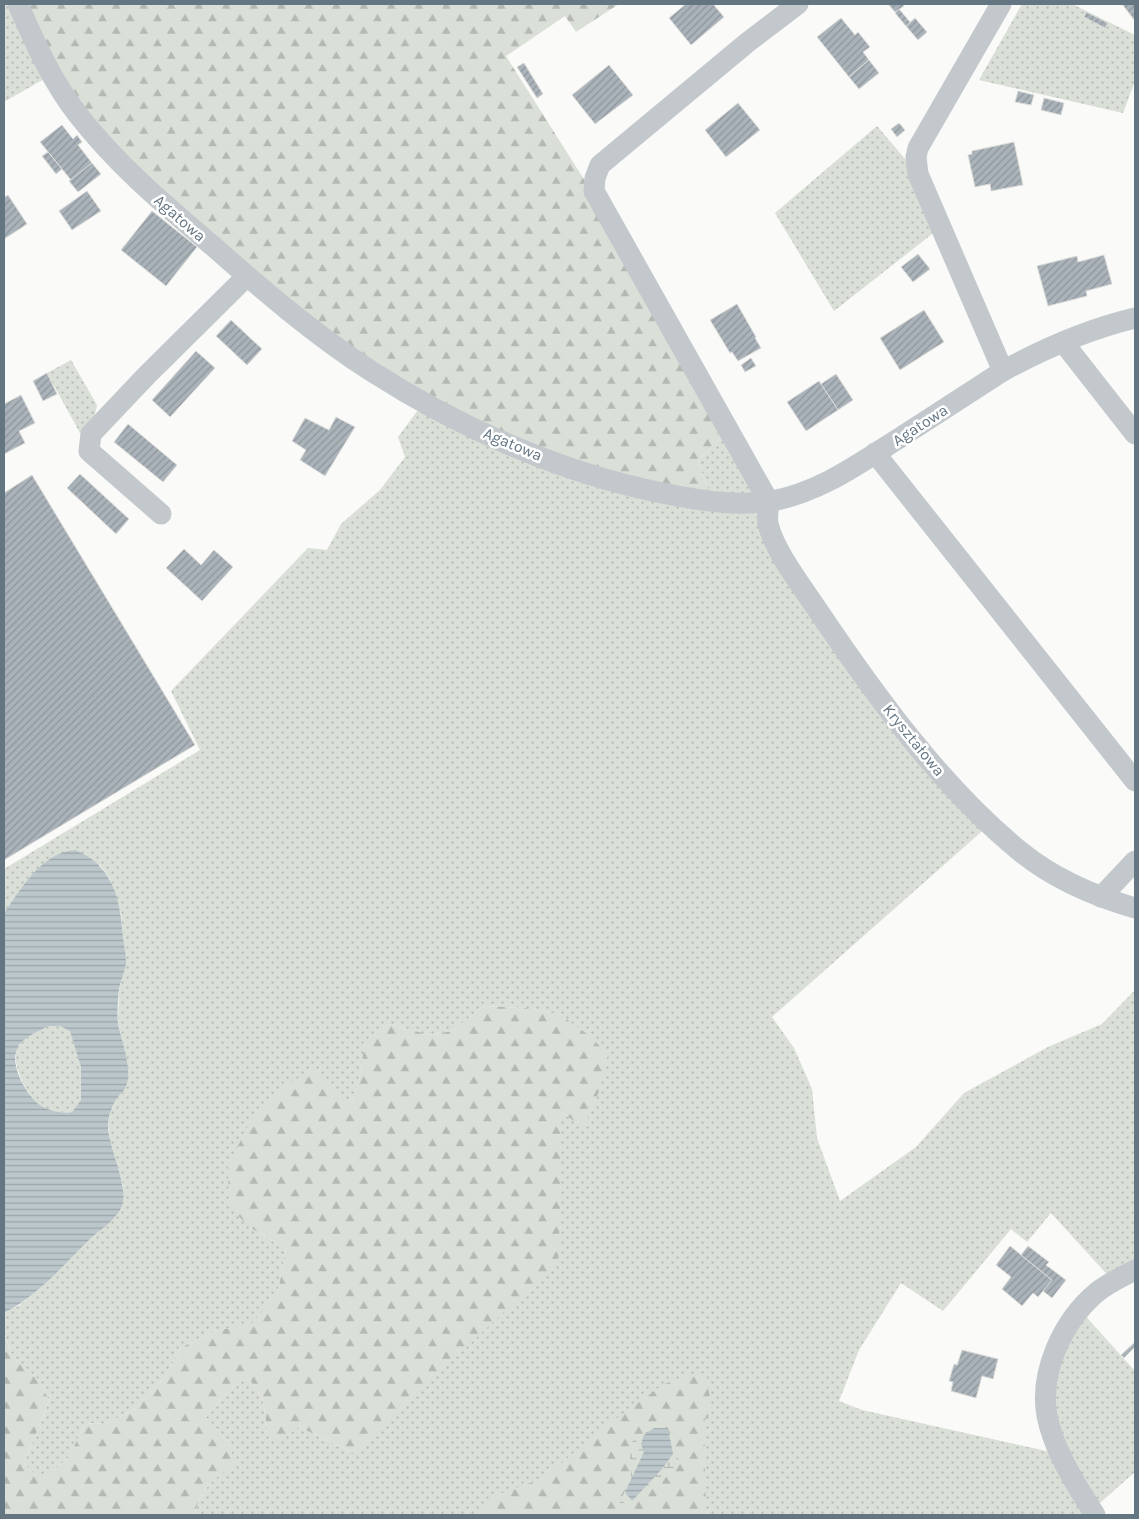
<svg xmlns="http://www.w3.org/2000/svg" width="1139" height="1519" font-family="Karla,sans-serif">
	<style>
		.grass { fill: url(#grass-dots) }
		.forest { fill: url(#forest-firs) }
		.wetland { fill: url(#wetland-marsh) }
		.water { fill: url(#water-rules); fill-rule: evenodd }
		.building { fill: url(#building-hatch); stroke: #dcdcda }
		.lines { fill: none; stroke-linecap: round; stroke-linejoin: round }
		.minor { stroke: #c3c8cc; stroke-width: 21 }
		.labels { text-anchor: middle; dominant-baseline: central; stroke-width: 5; stroke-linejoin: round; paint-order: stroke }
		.street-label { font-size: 16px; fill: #657683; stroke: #fff }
	</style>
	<defs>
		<pattern id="grass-dots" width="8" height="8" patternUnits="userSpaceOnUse" patternTransform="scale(1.25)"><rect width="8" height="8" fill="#dadfd7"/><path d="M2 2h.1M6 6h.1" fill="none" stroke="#b4b9b4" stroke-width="1.8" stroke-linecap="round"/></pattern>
		<pattern id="forest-firs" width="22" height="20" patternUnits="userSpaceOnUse" patternTransform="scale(1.25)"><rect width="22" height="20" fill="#dadfd7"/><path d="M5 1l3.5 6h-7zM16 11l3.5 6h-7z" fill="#b4b9b4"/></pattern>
		<pattern id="wetland-marsh" width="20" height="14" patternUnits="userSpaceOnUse" patternTransform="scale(1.25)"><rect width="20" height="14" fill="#dadfd7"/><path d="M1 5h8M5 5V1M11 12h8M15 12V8" fill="none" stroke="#b4b9b4"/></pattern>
		<pattern id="water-rules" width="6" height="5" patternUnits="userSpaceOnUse" patternTransform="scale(1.25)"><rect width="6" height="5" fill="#bbc7cb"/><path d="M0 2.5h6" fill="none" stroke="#9ca6aa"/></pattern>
		<pattern id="building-hatch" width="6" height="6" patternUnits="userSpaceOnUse" patternTransform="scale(1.25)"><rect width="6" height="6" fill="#aab3b9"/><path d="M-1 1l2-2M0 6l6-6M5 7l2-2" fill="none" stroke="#8e969c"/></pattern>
	</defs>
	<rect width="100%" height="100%" fill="#fafaf8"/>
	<g class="grass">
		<polygon points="4,4 18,4 51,75 4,102"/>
		<polygon points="1022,4 1072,4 1135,35 1135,81 1123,113 979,80"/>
		<polygon points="877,126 918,174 941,227 834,311 775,213"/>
		<polygon points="71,360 97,405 93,423 80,433 47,373"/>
		<path d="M424,402L712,500L698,461L728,429L785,561L989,825L772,1017L794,1048L812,1089L817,1138L840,1201L916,1147L964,1093L1048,1047L1102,1024L1135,990V1270L1113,1281L1051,1213L1027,1242L1011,1229L943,1311L901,1283L859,1350L839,1401L862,1410L1060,1454L1046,1396L1080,1310L1135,1371V1472L1092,1510L1095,1515H195C200,1489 213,1479 234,1465L229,1442L205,1417L235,1385L249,1378L263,1400L268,1435L299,1427L354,1453L560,1215V1112L584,1126L561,1015L526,1008L484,1006L452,1031L429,1035L388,1024L365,1042L359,1081L351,1104L249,1227L286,1249L277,1296L251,1325L215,1331L180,1348L166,1376L135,1409L106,1424L85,1423L69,1457L42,1481L24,1464L49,1401L40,1381L13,1358L4,1333V1313L20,1305L39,1289L90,1239L117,1215L123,1185L110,1141L108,1122L111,1111L117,1098L126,1086L127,1060L118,1022L119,990L126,962L121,914L110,879L100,865L30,877L4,913V869L200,750L171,691L308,548L327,550L341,524L380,490L405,457L398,437Z"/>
		<path d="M47,1026H60L71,1031L81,1067V1100L72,1112C61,1114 45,1110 36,1102C26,1092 11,1063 17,1049C21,1038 38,1032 47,1026Z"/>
	</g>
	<g class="forest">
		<polygon points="18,4 619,4 576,32 565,16 506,56 599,203 728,429 698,461 712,501 583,472 372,371 109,152"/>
		<path d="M484,1006L526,1008L561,1015L591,1037L608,1055L600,1089L584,1127L560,1112V1215L558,1261L354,1453L299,1427L276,1443L268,1435L263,1400L249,1378L235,1385L205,1417L229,1442L235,1465C213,1479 200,1489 195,1515H4V1333L13,1358L40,1381L49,1401L24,1464L42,1481L69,1457L85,1423L106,1424L135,1409L166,1376L180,1348L215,1331L251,1324L277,1296L286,1249L249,1227L229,1206L228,1166L250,1122L286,1086L312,1070L351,1104L359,1081L365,1041L388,1024L430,1035L452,1031Z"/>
		<polygon points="706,1373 712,1411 704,1421 706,1515 552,1515 549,1513 543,1515 476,1515 476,1514 488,1498 544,1478 602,1429 664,1384 690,1375"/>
	</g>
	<polygon class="wetland" points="654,1428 668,1428 673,1454 682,1462 656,1486 645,1487 632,1501 616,1512 631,1476 632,1463 627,1451 634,1439"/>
	<g class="water">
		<path d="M75,850C113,865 120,899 123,936C124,945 126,954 126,963C125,971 121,980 119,989C118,998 117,1013 118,1023C121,1040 133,1068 126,1086C125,1090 120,1094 117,1098C113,1105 109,1114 108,1123C107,1147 131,1188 121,1208C115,1221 99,1230 89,1240C62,1266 38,1296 4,1313V913C22,888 41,853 75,850ZM48,1026H60L70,1031L81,1067V1100L72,1112C61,1114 45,1110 36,1102C25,1091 10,1065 17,1049C21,1038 38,1032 48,1026Z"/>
		<polygon points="654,1428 668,1428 673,1454 662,1469 632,1501 625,1492 644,1452 641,1444 644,1435"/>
	</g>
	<g class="building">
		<polygon points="686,4 713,4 724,17 691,45 669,18"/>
		<polygon points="888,4 902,4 904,6 895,12"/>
		<polygon points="1122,4 1135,4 1135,21"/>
		<polygon points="899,9 910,22 906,26 895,13"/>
		<polygon points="1086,12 1108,23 1105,28 1084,17"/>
		<polygon points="841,18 855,35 858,32 870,47 863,52 869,60 849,77 817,37"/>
		<polygon points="915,18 927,32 918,40 906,26"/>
		<polygon points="869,60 879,73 859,89 849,77"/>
		<polygon points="524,63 543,94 537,98 517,67"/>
		<polygon points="609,65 633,95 595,124 572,95"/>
		<polygon points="1018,91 1034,95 1031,105 1015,102"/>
		<polygon points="1044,98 1064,103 1061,115 1041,110"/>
		<polygon points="738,103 760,130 726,157 705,130"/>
		<polygon points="899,123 905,130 897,137 891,129"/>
		<polygon points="62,125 73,139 77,135 82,142 78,145 92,163 71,180 40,142"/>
		<polygon points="1014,142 1023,185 991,191 990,184 975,187 968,155 972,154 972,151"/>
		<polygon points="48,152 62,169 56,174 42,156"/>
		<polygon points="92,163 101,174 78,192 69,181"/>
		<polygon points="87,191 101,211 72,230 59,211"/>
		<polygon points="8,195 27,224 4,239 4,198"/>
		<polygon points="152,211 197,247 166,286 121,250"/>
		<polygon points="918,254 930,269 913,282 901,267"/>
		<polygon points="1104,255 1112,284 1086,291 1087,296 1048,306 1037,266 1077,256 1078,262"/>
		<polygon points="737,304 756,337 755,338 761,348 738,361 732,352 730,353 710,320"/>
		<polygon points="924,310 944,342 900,370 880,338"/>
		<polygon points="231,320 262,349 247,365 216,336"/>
		<polygon points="196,351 215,368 170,417 152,400"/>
		<polygon points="751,358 756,366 745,372 741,365"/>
		<polygon points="47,373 57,394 43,401 33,381"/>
		<polygon points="836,374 853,400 838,410 821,384"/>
		<polygon points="819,381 838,410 806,431 787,402"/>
		<polygon points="21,395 35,423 19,431 25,443 4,454 4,404"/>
		<polygon points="336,417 355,427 325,476 300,460 306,450 292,441 305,418 329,430"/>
		<polygon points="128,424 177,465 163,482 114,442"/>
		<polygon points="80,474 129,519 116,534 67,488"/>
		<polygon points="32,475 195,745 4,860 4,493"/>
		<polygon points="184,549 201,565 214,550 233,567 202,601 166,568"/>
		<polygon points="1010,1246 1052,1280 1038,1297 1033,1293 1022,1306 1002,1289 1011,1277 996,1265"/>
		<polygon points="1028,1246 1049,1262 1046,1265 1066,1280 1052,1298 1043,1291 1052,1280 1021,1255"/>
		<polygon points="1135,1342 1135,1347 1124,1358 1121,1355"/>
		<polygon points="962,1350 998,1359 993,1379 982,1376 976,1398 951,1391 953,1382 949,1381 954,1364 957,1365"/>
	</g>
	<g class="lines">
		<g class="minor">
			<path d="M18,4C35,43 52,82 79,116C118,166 166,206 214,247C264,291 315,335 371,371C458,427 561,473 662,493C697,500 736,507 771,501C819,493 860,463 901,437C935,415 969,393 1003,371C1045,348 1089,329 1135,318"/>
			<path d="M798,4L748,42L600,165L595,178L594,191L769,502C768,509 767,517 768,524C775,552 801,585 817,609C874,694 942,788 1021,852C1054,879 1094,896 1135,908"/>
			<polyline points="1001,4 918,148 916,157 918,174 1003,371"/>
			<polyline points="1063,342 1135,434"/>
			<polyline points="875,453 1135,781"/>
			<polyline points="161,514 89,451 91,434 147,375 247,276"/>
			<polyline points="1101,897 1135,861"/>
			<path d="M1095,1515C1076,1485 1054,1451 1047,1416C1039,1372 1063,1321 1096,1293C1108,1283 1122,1277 1135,1270"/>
		</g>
	</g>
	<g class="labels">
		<g class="street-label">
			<text transform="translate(180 218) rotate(41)">Agatowa</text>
			<text transform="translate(920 425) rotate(-33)">Agatowa</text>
			<text transform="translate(513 444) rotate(23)">Agatowa</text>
			<text transform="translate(914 740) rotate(51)">Kryształowa</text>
		</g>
	</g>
	<rect width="1139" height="1519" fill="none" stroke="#657683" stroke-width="10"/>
</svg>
